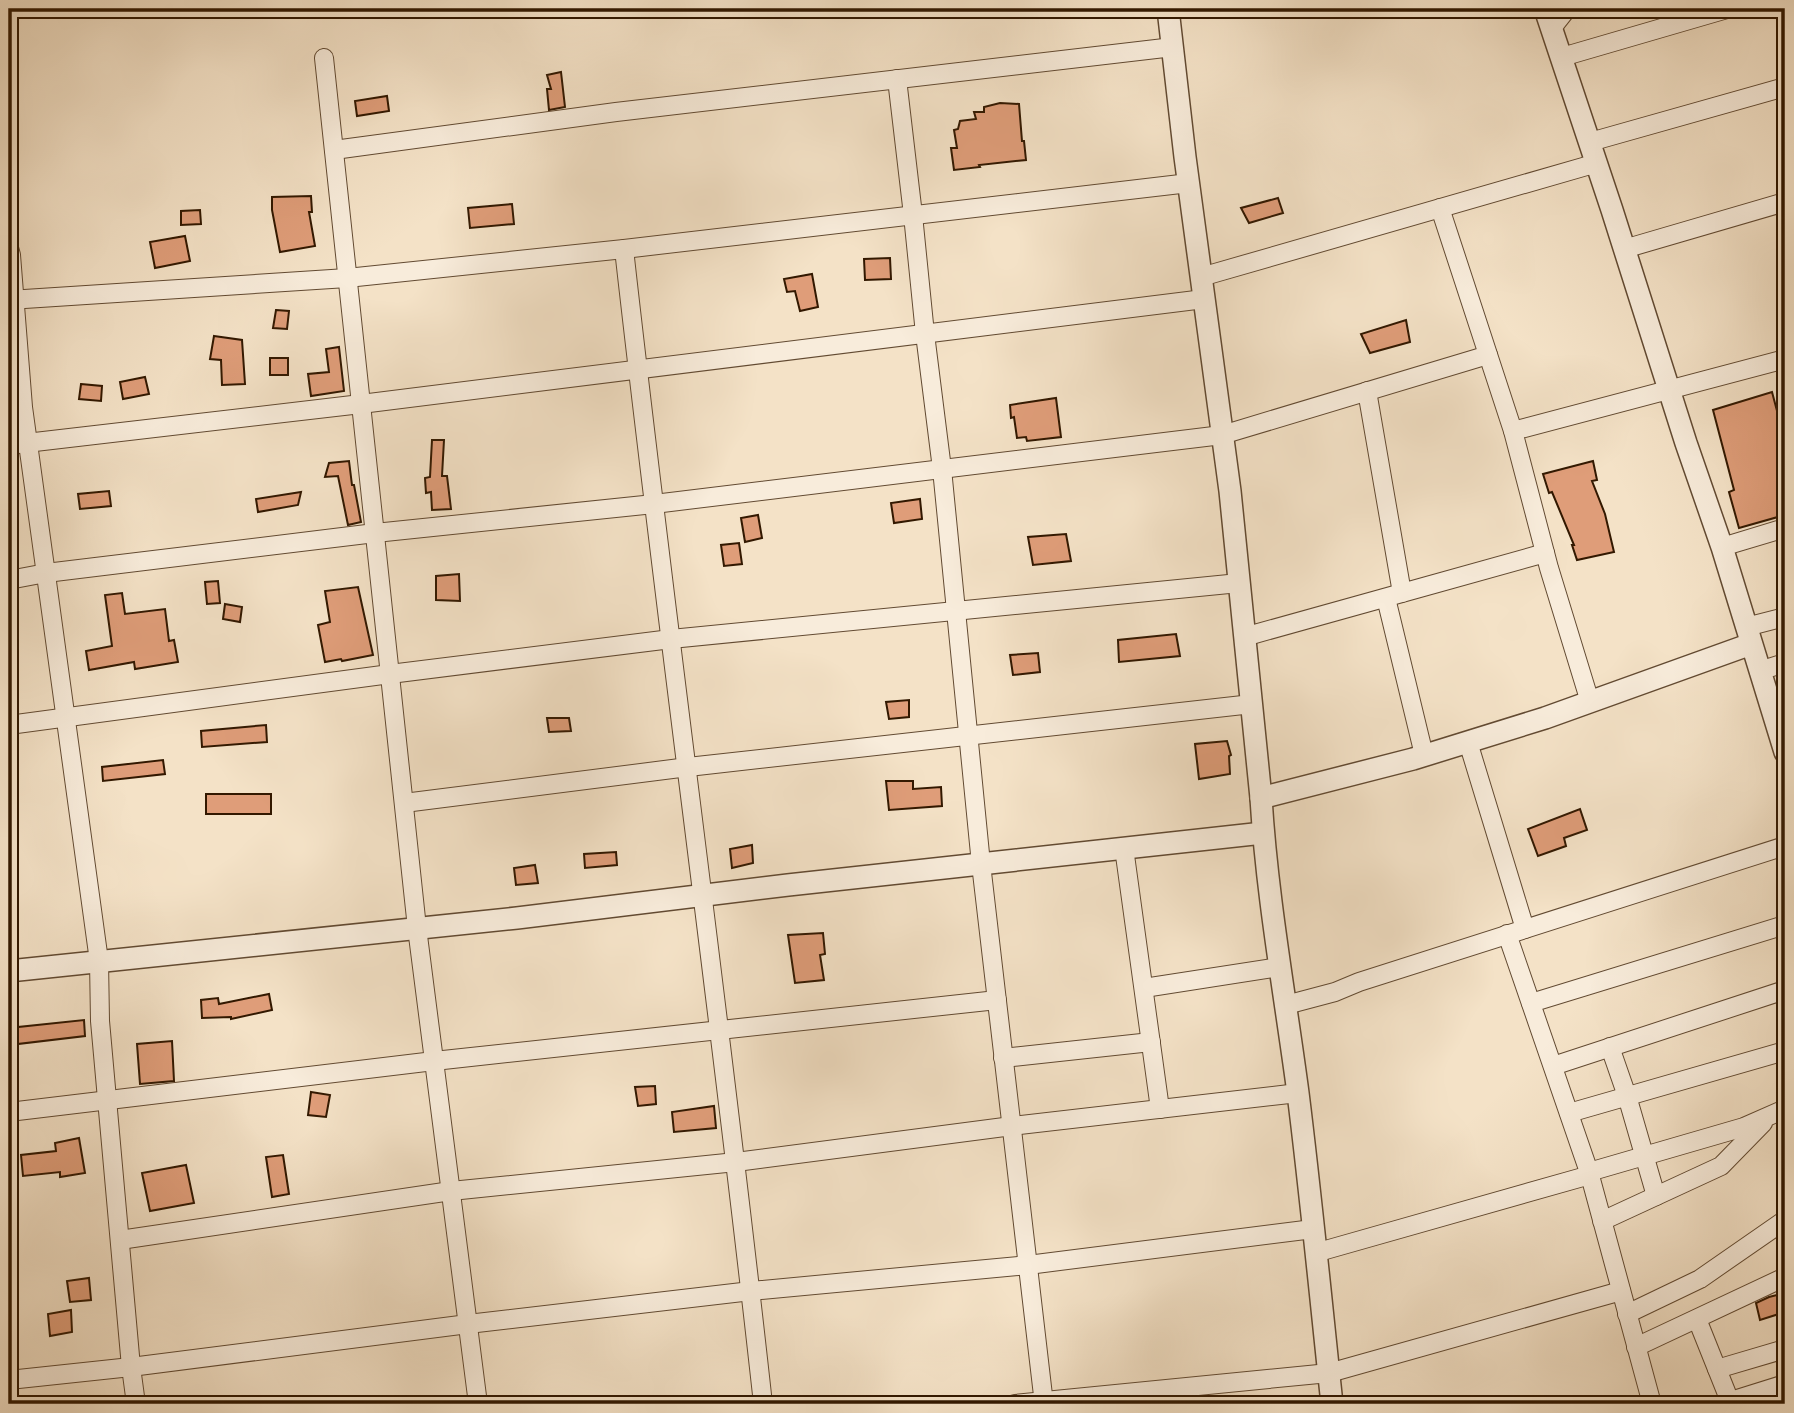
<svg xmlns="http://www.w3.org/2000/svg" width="1794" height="1413" font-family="'Libre Bodoni',serif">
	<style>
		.building { fill: #df9d79; stroke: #321800; stroke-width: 2 }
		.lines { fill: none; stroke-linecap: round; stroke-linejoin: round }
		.minor-casing { stroke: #624a32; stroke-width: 20 }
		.tertiary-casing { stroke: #624a32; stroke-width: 24 }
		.minor { stroke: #f8ecdb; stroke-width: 18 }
		.tertiary { stroke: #f8ecdb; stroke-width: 21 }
	</style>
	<rect width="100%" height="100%" fill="#f4e2c7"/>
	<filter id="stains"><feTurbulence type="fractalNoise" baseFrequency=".00286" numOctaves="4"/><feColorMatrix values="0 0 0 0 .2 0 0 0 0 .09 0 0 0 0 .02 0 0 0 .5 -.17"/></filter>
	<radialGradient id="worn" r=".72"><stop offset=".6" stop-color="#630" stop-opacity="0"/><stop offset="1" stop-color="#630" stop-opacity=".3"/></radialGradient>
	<g class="building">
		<polygon points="561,72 565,107 549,110 547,89 551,89 547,75"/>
		<polygon points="387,96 389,111 357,116 355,101"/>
		<polygon points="1000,103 1019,104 1022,141 1024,141 1026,160 979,165 980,167 954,170 951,148 957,148 954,130 958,129 960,121 976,119 974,112 984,112 984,107"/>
		<polygon points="311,196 312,212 309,212 315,246 280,252 272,210 272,197"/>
		<polygon points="1278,198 1283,213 1249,223 1241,208"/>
		<polygon points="512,204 514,224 470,228 468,208"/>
		<polygon points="200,210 201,224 181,225 181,211"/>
		<polygon points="185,236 190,261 155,268 150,242"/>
		<polygon points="890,258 891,279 865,280 864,259"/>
		<polygon points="812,274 818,307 800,311 795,291 787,292 784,279"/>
		<polygon points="276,310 289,311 287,329 273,328"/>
		<polygon points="1406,320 1410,342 1370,353 1361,334"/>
		<polygon points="214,336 242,340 245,384 222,385 221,360 210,359"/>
		<polygon points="339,347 344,391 311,396 308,374 329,372 326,349"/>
		<rect x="270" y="358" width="18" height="17"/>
		<polygon points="145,377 149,394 123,399 120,382"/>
		<polygon points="81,384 102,386 101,401 79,399"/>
		<polygon points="1772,392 1785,441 1785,467 1779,469 1785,488 1785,515 1739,528 1729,492 1734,490 1713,410"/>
		<polygon points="1056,398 1061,437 1027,441 1026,437 1017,438 1014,417 1011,418 1010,405"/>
		<polygon points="432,440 444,440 442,476 447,476 451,509 432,510 431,492 426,493 425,478 430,477"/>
		<polygon points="349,461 352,485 354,485 361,522 348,525 338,476 325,477 329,463"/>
		<polygon points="1593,461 1597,480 1592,481 1605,514 1614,552 1577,560 1572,545 1574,545 1552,492 1549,493 1543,474"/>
		<polygon points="109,491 111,506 80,509 78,494"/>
		<polygon points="301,492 298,505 258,512 256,499"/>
		<polygon points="920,499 922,519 894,523 891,503"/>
		<polygon points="758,515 762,538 745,542 741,518"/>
		<polygon points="1066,534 1071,561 1033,565 1028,537"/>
		<polygon points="739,543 742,564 724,566 721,545"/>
		<polygon points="459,574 460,601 436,600 436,576"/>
		<polygon points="218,581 220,603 207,604 205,582"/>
		<polygon points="358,587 373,655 342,661 341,659 325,662 318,625 330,622 325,591"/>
		<polygon points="122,593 125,614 165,609 169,641 174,640 178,662 135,669 134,662 89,670 86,651 112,646 105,595"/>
		<polygon points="225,604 242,607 240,622 223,619"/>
		<polygon points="1176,634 1180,656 1119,662 1118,640"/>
		<polygon points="1038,653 1040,672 1013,675 1010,655"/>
		<polygon points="909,700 909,717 889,719 886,702"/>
		<polygon points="547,718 569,718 571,731 549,732"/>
		<polygon points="266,725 267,742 202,747 201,731"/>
		<polygon points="1227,741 1231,755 1229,756 1230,774 1199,779 1195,744"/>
		<polygon points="163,760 165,774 103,781 102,767"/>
		<polygon points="886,781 913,781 913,789 941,787 942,806 889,810"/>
		<rect x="206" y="794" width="65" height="20"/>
		<polygon points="1580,809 1587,830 1564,838 1566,846 1538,856 1528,829"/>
		<polygon points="752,845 753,863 732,868 730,849"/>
		<polygon points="616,852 617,865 585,868 584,854"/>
		<polygon points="535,865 538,883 516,885 514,868"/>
		<polygon points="823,933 825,954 820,955 824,980 795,983 788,935"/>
		<polygon points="269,994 272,1010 231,1019 231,1017 202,1018 201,1000 218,998 219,1004"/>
		<polygon points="84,1020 85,1036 9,1045 9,1028"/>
		<polygon points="172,1041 174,1081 140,1084 137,1044"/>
		<polygon points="655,1086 656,1104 638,1106 635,1087"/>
		<polygon points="311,1092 330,1095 326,1117 308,1115"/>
		<polygon points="714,1106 716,1128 674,1132 672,1112"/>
		<polygon points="79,1138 85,1173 60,1177 60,1172 23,1176 21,1155 56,1151 55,1143"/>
		<polygon points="283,1155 289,1194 272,1197 266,1157"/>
		<polygon points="186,1165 194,1203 150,1211 142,1173"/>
		<polygon points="89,1278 91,1300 70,1302 67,1281"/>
		<polygon points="1785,1293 1785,1312 1760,1320 1756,1303 1769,1297"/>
		<polygon points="71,1310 72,1332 50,1336 48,1314"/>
	</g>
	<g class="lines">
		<g class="minor-casing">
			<g id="minor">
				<polyline points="1552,28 1567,9"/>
				<polyline points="1562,57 1727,9"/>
				<polyline points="324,58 417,928 478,1404"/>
				<polyline points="897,79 913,215 925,334 942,469 981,864 1044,1404"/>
				<polyline points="1590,142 1785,87"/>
				<polyline points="334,150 616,112 1173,47"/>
				<polyline points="1440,208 1513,431 1549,568 1590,702"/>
				<polyline points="9,248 11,255 23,407 99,961 100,1021 131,1367 136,1404"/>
				<path d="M624,249C667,634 721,1019 763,1404"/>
				<polyline points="1624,249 1785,202"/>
				<polyline points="1201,277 1597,163"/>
				<polyline points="9,300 347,278 624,249 1189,183"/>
				<polyline points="1367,391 1402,593"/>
				<polyline points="1513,431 1785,359"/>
				<polyline points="9,445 361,404 1204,299"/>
				<polyline points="1722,547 1785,528"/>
				<polyline points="9,580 46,573 375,533 654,504 1222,435 1488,355"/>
				<polyline points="1386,598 1424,755"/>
				<polyline points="1746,627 1785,617"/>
				<polyline points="1244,637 1545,553"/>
				<polyline points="1759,671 1785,663"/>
				<polyline points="9,725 390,674 671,639 1239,583"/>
				<polyline points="1468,742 1525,929"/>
				<polyline points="404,803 688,767 1252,704"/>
				<polyline points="1124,848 1160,1109"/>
				<polyline points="1507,934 1589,1172 1652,1404"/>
				<polyline points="1144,988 1279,967"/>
				<polyline points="1531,1003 1785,925"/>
				<polyline points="1286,1005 1335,992 1359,982 1785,846"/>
				<polyline points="1610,1047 1627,1096 1656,1196"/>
				<polyline points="1003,1058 1151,1042"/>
				<polyline points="1553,1066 1785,990"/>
				<polyline points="9,1112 434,1061 997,1000"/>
				<polyline points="1569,1113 1785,1051"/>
				<polyline points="1589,1172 1744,1127 1785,1109"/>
				<polyline points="1602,1221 1721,1166 1763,1123"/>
				<polyline points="120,1240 451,1191 736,1162 1012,1126 1298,1093"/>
				<polyline points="1315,1253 1590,1175"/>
				<polyline points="1627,1314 1700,1279 1785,1220"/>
				<polyline points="1697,1319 1731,1404"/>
				<polyline points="1636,1347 1785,1277"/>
				<polyline points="1717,1369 1785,1349"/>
				<polyline points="9,1380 131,1367 468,1324 751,1291 1028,1265 1313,1229"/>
				<polyline points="1015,1404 1329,1373 1621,1291"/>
				<polyline points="1721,1404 1785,1384"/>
			</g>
		</g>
		<g class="tertiary-casing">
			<g id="tertiary">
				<path d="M1168,9L1185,157L1230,491L1261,798C1267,897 1285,995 1298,1093C1311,1197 1321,1301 1332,1404"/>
				<polyline points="1545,9 1612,210 1686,443 1722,547 1785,752"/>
				<polyline points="1261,798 1413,759 1545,718 1751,644"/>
				<polyline points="9,971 517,918 788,885 1263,833"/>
			</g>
		</g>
		<use href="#minor" class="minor"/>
		<use href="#tertiary" class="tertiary"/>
	</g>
	<rect width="1794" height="1413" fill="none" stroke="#f4e2c7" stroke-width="35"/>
	<rect x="10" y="10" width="1773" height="1392" fill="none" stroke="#321800" stroke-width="3.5"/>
	<rect x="18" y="18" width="1759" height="1378" fill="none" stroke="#321800" stroke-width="2"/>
	<rect width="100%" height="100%" filter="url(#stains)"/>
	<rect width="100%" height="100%" fill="url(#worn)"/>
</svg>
